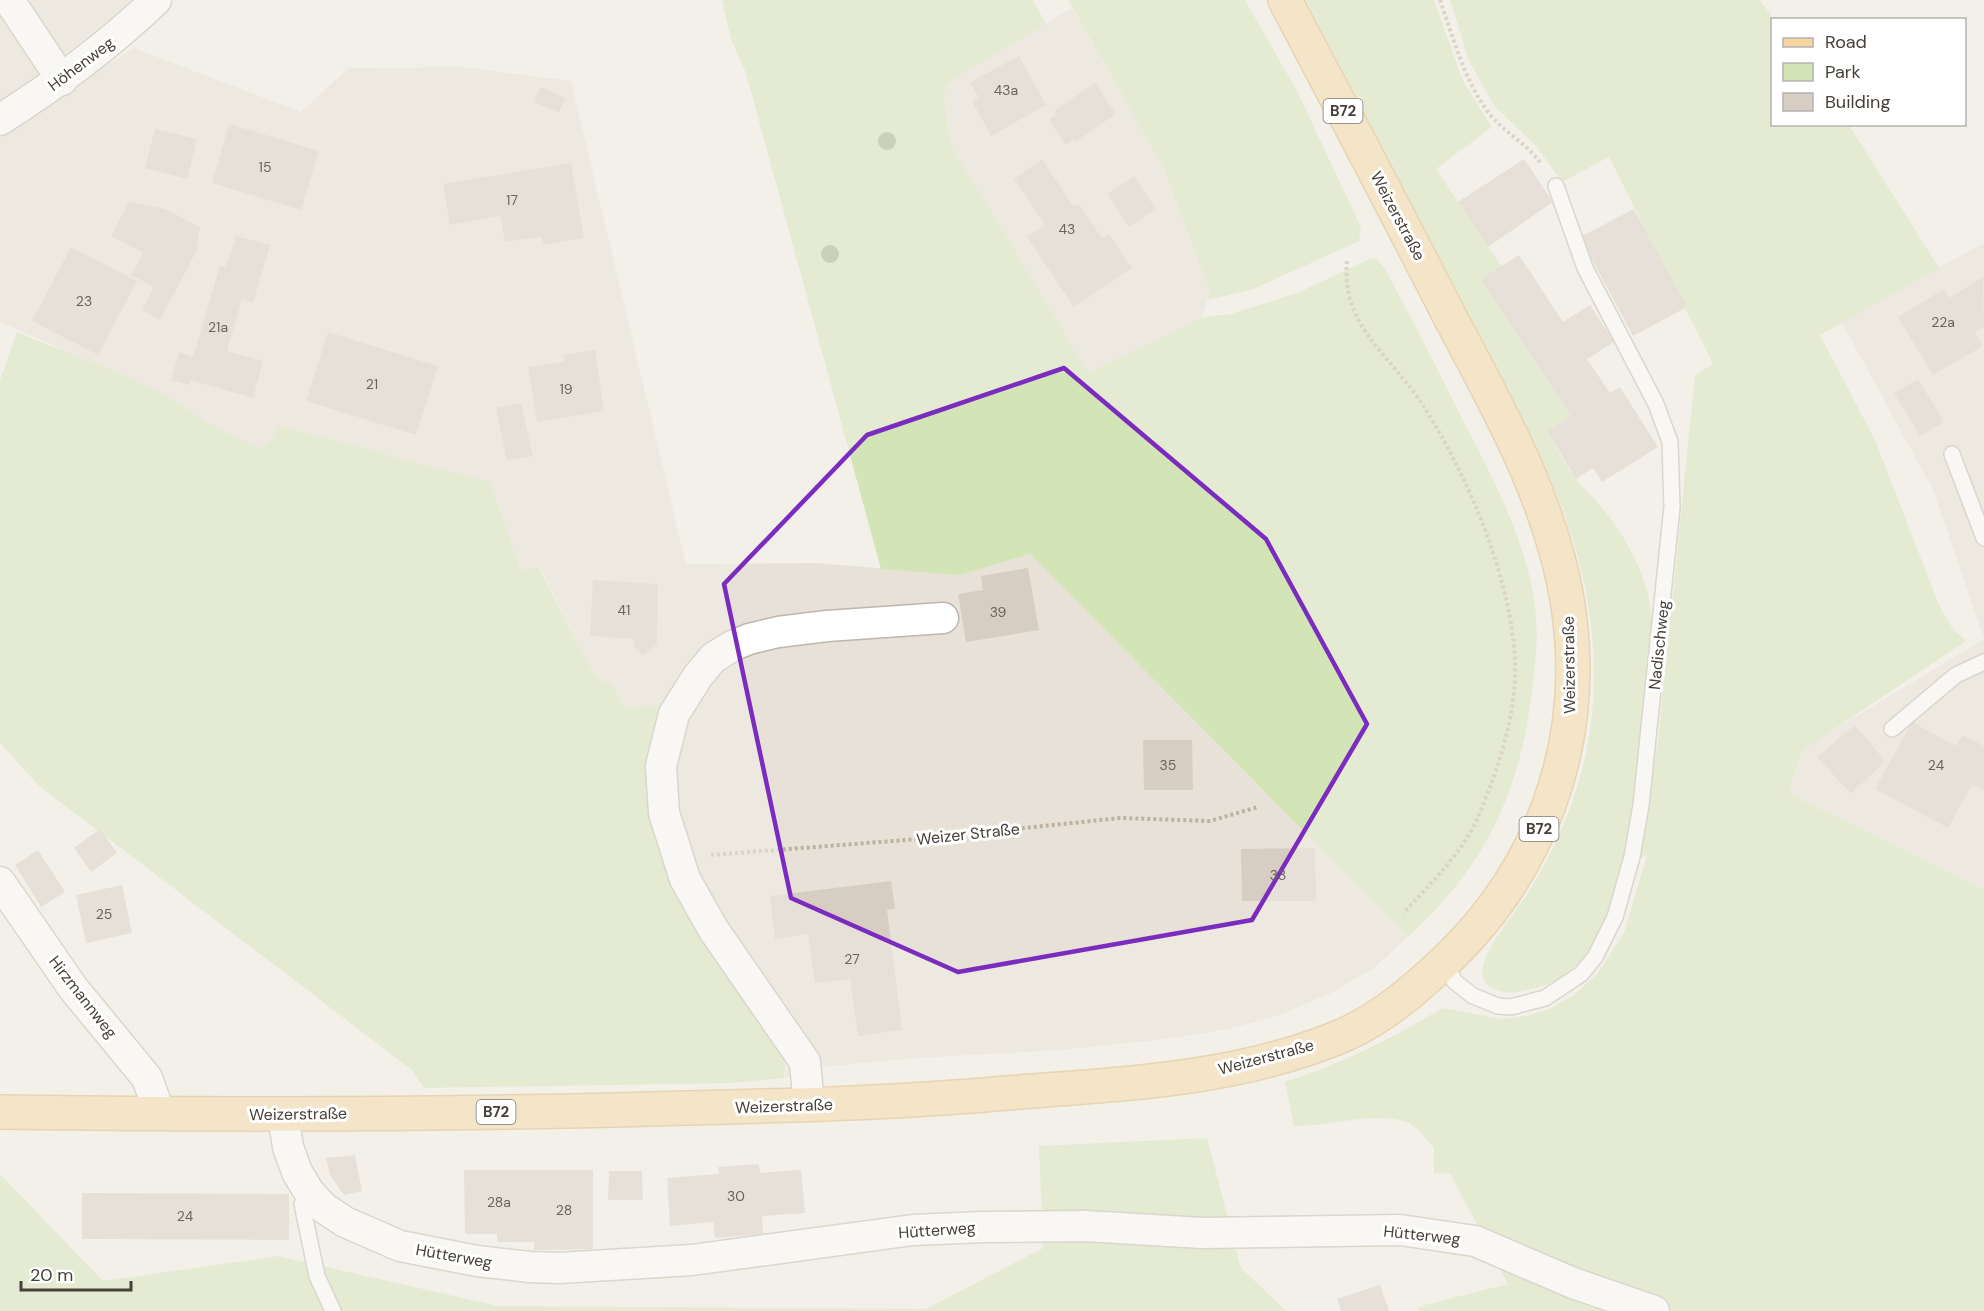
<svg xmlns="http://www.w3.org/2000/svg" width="1984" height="1311" font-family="'DM Sans',sans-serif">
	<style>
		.residential { fill: #e7e1d8 }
		.green { fill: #d3e4b6 }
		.building { fill: #d7cdc3 }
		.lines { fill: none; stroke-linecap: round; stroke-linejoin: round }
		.service-casing { stroke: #beb6ad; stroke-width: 18 }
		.minor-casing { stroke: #beb6ad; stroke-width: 33 }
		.primary-casing { stroke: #d9b271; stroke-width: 36 }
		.path { stroke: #bfb19f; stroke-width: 4; stroke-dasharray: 3 3; stroke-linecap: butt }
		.service { stroke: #fff; stroke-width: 15 }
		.minor { stroke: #fff; stroke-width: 30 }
		.primary { stroke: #f5d6a0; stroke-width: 33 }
		.tree { fill: #99ac84 }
		.marked { fill: none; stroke: #7b2cbf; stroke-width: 4.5; stroke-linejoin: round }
		.labels { text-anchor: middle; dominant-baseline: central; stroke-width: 6; stroke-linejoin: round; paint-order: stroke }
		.number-label { font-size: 14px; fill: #6a635b }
		.shield { fill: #fff; stroke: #7e7974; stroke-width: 1.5 }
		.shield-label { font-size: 15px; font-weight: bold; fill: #464038 }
		.street-label { font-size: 16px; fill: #464038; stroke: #fff }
	</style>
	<rect width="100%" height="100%" fill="#f3f0ea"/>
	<g class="residential">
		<polygon points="0,0 137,0 0,102"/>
		<polygon points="1072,8 1164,169 1210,292 1202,317 1088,373 970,176 953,155 947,129 945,84"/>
		<polygon points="134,48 301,112 348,68 464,67 571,81 686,564 817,563 960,575 1030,554 1408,937 1375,967 1331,993 1280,1015 1228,1029 1166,1039 1062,1050 917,1058 821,1067 784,1078 787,1066 673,876 667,703 627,709 610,683 595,678 540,567 521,570 490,482 277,425 275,435 261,447 244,443 199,420 154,390 0,322 0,134"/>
		<polygon points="1984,243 1984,890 1788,793 1805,747 1984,639 1934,492 1841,321"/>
	</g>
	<g class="green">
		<path d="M722,0H1033L1046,24L945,84C946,124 945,144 970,176L1088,373L1202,317L1231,314L1297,293L1370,259L1375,258L1384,267C1412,319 1439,372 1465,424C1491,474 1517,524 1530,579C1540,619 1537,652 1532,692C1519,795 1485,866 1408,937L1030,554L960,575L881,569L746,73L731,39Z"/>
		<polygon points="1068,0 1245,0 1297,91 1361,227 1359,241 1251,290 1207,300 1210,292 1164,169"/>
		<path d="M1306,0H1434L1463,81L1492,127L1436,169L1501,266L1571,416L1547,432C1556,447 1564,463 1575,477C1583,489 1595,498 1604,510C1623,533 1641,566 1648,595C1656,630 1648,666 1645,700C1638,774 1630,896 1585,955C1568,978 1545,988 1517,992C1500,994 1478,988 1483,966C1488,943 1517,911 1529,891C1565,834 1589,768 1593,701C1602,544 1528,431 1460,297C1409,198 1357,99 1306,0Z"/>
		<path d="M1450,0H1760L1774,19L1772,124L1849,125L1939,268L1820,335L1875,440L1939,605L1953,629L1966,641L1803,750L1788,793L1984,890V1311H1419L1417,1307L1508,1284L1450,1173L1434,1174V1147C1426,1140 1416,1125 1406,1122C1371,1111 1330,1127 1294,1126L1285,1082C1341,1064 1392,1039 1442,1008L1502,1019L1527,1016L1549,1009L1574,995L1597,974L1624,933L1647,855L1640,859L1658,740L1695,375L1713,364L1609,157L1562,182L1536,146L1495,107L1469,61Z"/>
		<path d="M17,332C62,351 109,367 153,389C190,408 220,436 262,447L275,435L277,425L490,482L521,570L539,567L595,678L610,683L627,709L667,703L649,788L786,1058L784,1078L731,1083L424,1088L412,1070L38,785L0,743V380Z"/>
		<polygon points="1207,1138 1241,1268 1286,1311 0,1311 0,1174 103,1281 278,1256 498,1306 926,1309 1043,1248 1039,1146"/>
	</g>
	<g class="building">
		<polygon points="1019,56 1046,105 991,136 972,101 979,98 970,82"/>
		<polygon points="1095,83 1116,114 1075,142 1073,140 1066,145 1049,120 1056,115 1054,111"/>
		<polygon points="541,87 565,98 559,113 534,102"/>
		<polygon points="229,124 319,151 301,210 212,183"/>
		<polygon points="155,129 197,139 187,179 145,168"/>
		<polygon points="1042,159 1073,206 1078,203 1102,238 1109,234 1132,268 1074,307 1027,237 1045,225 1014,179"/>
		<polygon points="1524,159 1553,202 1488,247 1458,202"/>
		<polygon points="571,163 584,238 543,245 542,237 505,242 500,216 450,225 443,184"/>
		<polygon points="1134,176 1156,209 1129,227 1107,194"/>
		<polygon points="129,202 165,209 200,227 196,252 160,320 142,310 154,287 131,275 143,253 111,236"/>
		<polygon points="1634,209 1687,307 1633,336 1580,237"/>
		<polygon points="236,236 270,245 253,303 242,299 227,351 263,361 253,398 190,380 189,385 171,380 179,352 193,357 220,266 226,267"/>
		<polygon points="71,247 137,281 98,355 32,321"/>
		<polygon points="1519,255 1563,322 1590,305 1614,342 1587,359 1610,393 1620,387 1658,447 1602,482 1593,468 1576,479 1547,432 1571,416 1481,279"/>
		<polygon points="1983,277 1984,327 1975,333 1983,346 1933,375 1898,317 1944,289 1949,298"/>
		<polygon points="328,332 438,366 416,435 306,401"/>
		<polygon points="595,350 604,411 537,422 528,367 564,362 563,355"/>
		<polygon points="1918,379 1944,422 1920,436 1894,393"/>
		<polygon points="521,403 533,456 507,461 496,408"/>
		<polygon points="1028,568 1039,630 966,642 958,594 983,590 981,576"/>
		<polygon points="593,580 658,584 657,643 643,655 634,647 634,639 590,636"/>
		<polygon points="1912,722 1956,746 1962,735 1984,746 1984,791 1972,784 1948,828 1875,789"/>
		<polygon points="1855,725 1885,761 1851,794 1817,757"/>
		<polygon points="1143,740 1192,740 1193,790 1144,790"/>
		<polygon points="100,829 117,853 91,872 74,848"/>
		<polygon points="1315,848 1316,901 1242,901 1241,849"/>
		<polygon points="38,850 65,892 41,907 15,865"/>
		<polygon points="891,881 895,909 887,910 902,1030 858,1036 850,979 815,983 808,934 775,939 770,896"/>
		<polygon points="122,885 132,933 86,943 76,895"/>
		<polygon points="355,1155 362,1191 344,1195 330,1175 326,1158"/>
		<polygon points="759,1164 760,1173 801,1170 805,1213 762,1216 763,1234 715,1238 713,1222 670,1226 667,1178 719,1174 718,1167"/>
		<polygon points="464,1170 593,1170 593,1249 534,1250 534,1242 497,1242 497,1234 465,1234"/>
		<polygon points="609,1171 642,1171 643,1200 608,1200"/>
		<polygon points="82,1193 289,1194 289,1240 82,1239"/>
		<polygon points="1380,1285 1389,1311 1341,1311 1337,1299"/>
	</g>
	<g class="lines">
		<g class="service-casing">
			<g id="service">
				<polyline points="1952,454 1984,538"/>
				<polyline points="1892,729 1956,675 1984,662"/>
				<polyline points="1446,963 1454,981 1473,996 1498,1006 1511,1007 1545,998 1581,974 1595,957 1615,917 1632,857 1641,805 1672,507 1670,442 1656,404 1585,268 1556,186"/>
				<polyline points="309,1192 302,1204 317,1276 333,1311"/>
			</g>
		</g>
		<g class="minor-casing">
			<g id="minor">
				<polyline points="9,0 62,80"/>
				<path d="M0,120C57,83 107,47 156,0"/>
				<polyline points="0,882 73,988 147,1078 160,1114"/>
				<polyline points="809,1105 805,1062 713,929 685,879 664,813 661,766 674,714 698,676 713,658 732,646 749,639 778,632 827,626 943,618"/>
				<polyline points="283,1113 288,1147 297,1172 309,1192 324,1208 345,1222 400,1246 477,1261 530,1267 559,1268 692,1260 913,1230 983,1227 1085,1226 1202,1233 1400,1230 1475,1241 1573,1283 1654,1311"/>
			</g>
		</g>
		<g class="primary-casing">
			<path id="primary" d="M0,1112C217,1115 434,1115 651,1109C766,1106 881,1104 995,1094C1113,1084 1236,1082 1346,1034C1377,1020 1404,999 1429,976C1540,880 1591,744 1567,599C1550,498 1497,406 1450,317C1396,211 1340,105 1285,0"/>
		</g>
		<g class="path">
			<path d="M1440,0C1453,37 1464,80 1488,112C1503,132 1527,143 1541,164"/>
			<path d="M1347,261C1341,325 1387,352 1420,401C1466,471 1510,574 1515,659C1517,702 1505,747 1490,787C1483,805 1476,825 1465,841C1447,868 1425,890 1403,913"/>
			<polyline points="711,855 919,839 1120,818 1210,821 1258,807"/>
		</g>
		<use href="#service" class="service"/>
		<use href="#minor" class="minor"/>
		<use href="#primary" class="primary"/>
	</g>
	<g class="tree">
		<circle cx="887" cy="141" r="9"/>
		<circle cx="830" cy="254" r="9"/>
	</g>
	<path d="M0 0H1984V1311H0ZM1064,368L1266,539L1367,724L1252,920L958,972L791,898L724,584L867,435Z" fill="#f3f0ea" fill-opacity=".55" fill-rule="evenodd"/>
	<path class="marked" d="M1064,368L1266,539L1367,724L1252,920L958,972L791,898L724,584L867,435Z"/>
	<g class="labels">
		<g class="number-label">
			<text x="1006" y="90">43a</text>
			<text x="265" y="167">15</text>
			<text x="512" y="200">17</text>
			<text x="1067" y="229">43</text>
			<text x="84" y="301">23</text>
			<text x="1943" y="322">22a</text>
			<text x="218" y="327">21a</text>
			<text x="372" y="384">21</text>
			<text x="566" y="389">19</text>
			<text x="624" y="610">41</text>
			<text x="998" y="612">39</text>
			<text x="1168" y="765">35</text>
			<text x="1936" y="765">24</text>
			<text x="1278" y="875">33</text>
			<text x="104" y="914">25</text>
			<text x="852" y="959">27</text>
			<text x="736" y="1196">30</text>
			<text x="499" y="1202">28a</text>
			<text x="564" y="1210">28</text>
			<text x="185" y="1216">24</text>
		</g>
		<g class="shield">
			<rect x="1323.5" y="99" width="39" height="24" rx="4.5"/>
			<rect x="1519.5" y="817" width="39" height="24" rx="4.5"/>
			<rect x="476.5" y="1100" width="39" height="24" rx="4.5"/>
		</g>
		<g class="shield-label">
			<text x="1343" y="111">B72</text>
			<text x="1539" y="829">B72</text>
			<text x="496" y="1112">B72</text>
		</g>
		<g class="street-label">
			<text transform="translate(81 64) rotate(-37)">Höhenweg</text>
			<text transform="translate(1398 216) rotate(62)">Weizerstraße</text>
			<text transform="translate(1659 645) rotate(-84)">Nadischweg</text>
			<text transform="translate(1569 665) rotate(-91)">Weizerstraße</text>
			<text transform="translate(968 834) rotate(-6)">Weizer Straße</text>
			<text transform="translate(83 997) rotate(52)">Hirzmannweg</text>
			<text transform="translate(1266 1057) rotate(-15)">Weizerstraße</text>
			<text transform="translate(784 1106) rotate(-2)">Weizerstraße</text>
			<text transform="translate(298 1114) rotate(-1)">Weizerstraße</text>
			<text transform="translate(937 1230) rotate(-4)">Hütterweg</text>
			<text transform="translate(1422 1235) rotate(6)">Hütterweg</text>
			<text transform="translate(454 1256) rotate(10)">Hütterweg</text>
		</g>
	</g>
	<rect x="1771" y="18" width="195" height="108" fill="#ffffff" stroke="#b5b3af" stroke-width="1.5"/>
	<rect x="1783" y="38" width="30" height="9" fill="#f5d6a0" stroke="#b5b3af" stroke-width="1.5"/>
	<text x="1825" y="48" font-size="18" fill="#464038">Road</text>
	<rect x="1783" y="63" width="30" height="18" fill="#d3e4b6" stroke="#b5b3af" stroke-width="1.5"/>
	<text x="1825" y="78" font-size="18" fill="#464038">Park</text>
	<rect x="1783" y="93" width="30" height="18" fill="#d7cdc3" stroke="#b5b3af" stroke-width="1.5"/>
	<text x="1825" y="108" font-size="18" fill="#464038">Building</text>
	<path d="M21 1281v9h110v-9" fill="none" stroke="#464038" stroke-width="3"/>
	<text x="30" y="1281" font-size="18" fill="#464038" stroke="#ffffff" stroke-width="4.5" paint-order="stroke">20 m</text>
</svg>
